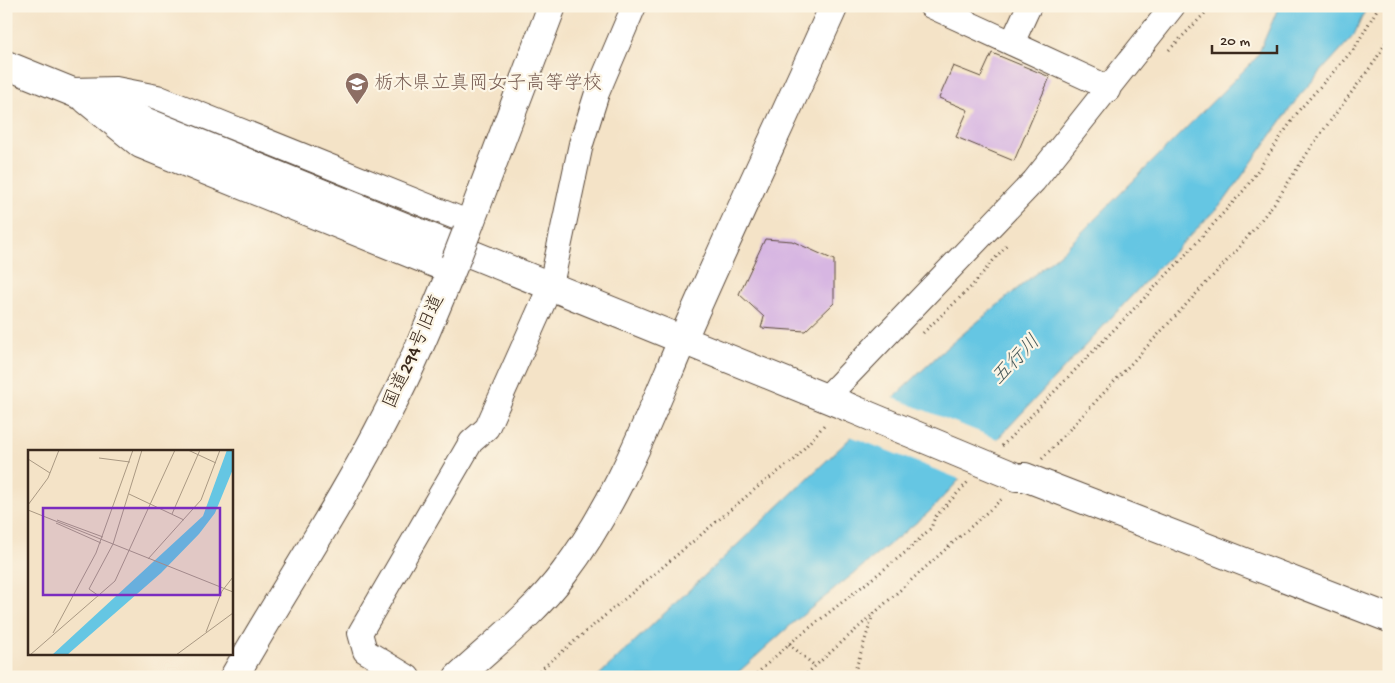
<svg xmlns="http://www.w3.org/2000/svg" width="1395" height="683" font-family="'Gochi Hand','Klee One',sans-serif">
	<style>
		.water { fill: #65c6e3; stroke: #507880 }
		.pier { fill: #f4e3c7 }
		.building { fill: #d7b6e2 }
		.lines { fill: none; stroke-linecap: round; stroke-linejoin: round }
		.street-casing { stroke: #574637; stroke-width: 26 }
		.secondary-casing { stroke: #574637; stroke-width: 30 }
		.path { stroke: #574637; stroke-width: 3; stroke-dasharray: 1 4; stroke-linecap: butt }
		.street { stroke: #fff; stroke-width: 24 }
		.secondary { stroke: #fff; stroke-width: 28 }
		.secondary-bridge-casing { stroke: #574637; stroke-width: 30; stroke-linecap: butt }
		.secondary-bridge { stroke: #fff; stroke-width: 28 }
		.labels { text-anchor: middle; dominant-baseline: central; stroke-width: 4.5; stroke-linejoin: round; paint-order: stroke }
		.education-label { font-size: 19px; fill: #785e54; stroke: #fcf5e5; text-anchor: start }
		.street-label { font-size: 19px; fill: #3b2a1e; stroke: #fcf5e5 }
		.water-label { font-size: 20px; font-style: italic; fill: #485959; stroke: #fcf5e5 }
		.inset-road { fill: none; stroke: #aa9983; stroke-width: 1 }
		.view { fill: #7b2cbf; fill-opacity: 0.15; stroke: #7b2cbf; stroke-width: 2.5 }
		.inset-edge { fill: none; stroke: #3b2a1e; stroke-width: 2.5 }
	</style>
	<rect width="100%" height="100%" fill="#fcf5e5"/>
	<filter id="ink" filterUnits="userSpaceOnUse"><feTurbulence type="fractalNoise" baseFrequency=".02" numOctaves="2"/><feDisplacementMap in="SourceGraphic" scale="10" xChannelSelector="R" yChannelSelector="G"/><feConvolveMatrix kernelMatrix="1 2 1 2 8 2 1 2 1" color-interpolation-filters="sRGB"/></filter>
	<filter id="wash" filterUnits="userSpaceOnUse"><feTurbulence type="fractalNoise" baseFrequency=".0096" numOctaves="4" result="noise"/><feDisplacementMap in="SourceGraphic" scale="20" xChannelSelector="R" yChannelSelector="G"/><feGaussianBlur stdDeviation="1.12" result="paint"/><feColorMatrix in="noise" values="0 0 0 0 0 0 0 0 0 0 0 0 0 0 0 0 0 1.4 0 .05"/><feComposite in="paint" operator="in"/></filter>
	<g filter="url(#wash)">
		<rect width="100%" height="100%" fill="#f4e3c7"/>
		<polygon class="water" points="1279,6 1367,6 1354,35 1299,96 1225,200 1156,270 928,513 793,623 733,677 597,677 946,348 1064,250 1257,57"/>
		<polygon class="pier" points="891,397 1000,440 962,480 850,436"/>
		<g id="blocks">
			<g class="building">
				<polygon points="992,53 1050,77 1014,161 956,137 968,110 939,98 953,66 981,77"/>
				<polygon points="765,239 792,241 834,260 834,303 805,331 761,328 764,317 739,294"/>
			</g>
		</g>
	</g>
	<g filter="url(#ink)">
		<use href="#blocks" fill-opacity="0" stroke="#574637" stroke-width="1"/>
		<g class="lines">
			<g class="street-casing">
				<g id="street">
					<polyline points="931,6 1096,82 1108,90"/>
					<polyline points="1012,43 1029,6"/>
					<polyline points="71,90 116,89 157,97 470,223"/>
					<polyline points="86,102 140,146 451,272"/>
					<polyline points="826,398 1034,181 1173,6"/>
					<polyline points="408,677 365,651 360,633 471,442 487,428 551,285 581,144 597,93 634,6"/>
				</g>
			</g>
			<g class="secondary-casing">
				<g id="secondary">
					<polyline points="6,65 848,407"/>
					<polyline points="467,231 552,6"/>
					<polyline points="1016,477 1025,477 1389,618"/>
					<path d="M234,677C284,589 341,505 387,414C413,365 434,313 455,262"/>
					<path d="M458,677C494,644 535,612 564,573C617,503 648,420 682,341C731,228 784,118 834,6"/>
				</g>
			</g>
			<g class="path">
				<polyline points="1169,50 1212,6"/>
				<polyline points="923,333 971,287 1008,243"/>
				<polyline points="1002,446 1180,261 1245,189 1300,109 1354,49 1379,6"/>
				<polyline points="1042,459 1238,249 1276,201 1316,140 1375,61 1389,37"/>
				<polyline points="789,644 815,666"/>
				<polyline points="532,677 760,485 794,460 825,424"/>
				<polyline points="753,677 789,644 906,552 931,528 935,517 968,482"/>
				<polyline points="803,677 1004,497"/>
				<polyline points="853,677 873,615"/>
			</g>
			<use href="#street" class="street"/>
			<use href="#secondary" class="secondary"/>
			<g class="secondary-bridge-casing">
				<g id="secondary-bridge">
					<polyline points="455,262 467,231"/>
					<polyline points="848,407 1016,477"/>
				</g>
			</g>
			<use href="#secondary-bridge" class="secondary-bridge"/>
		</g>
	</g>
	<defs>
		<g id="school-pin" transform="scale(1.25)"><path d="M0 17L-7.5 6A9.5 9.5 0 1 1 7.5 6Z" fill="#8d6e63" stroke="#fcf5e5"/><path d="M0-5L7-2L0 1L-7-2ZM-4 1L0 2.5L4 1V4Q0 6-4 4Z" fill="#fff"/></g>
	</defs>
	<g fill-rule="evenodd">
		<use href="#school-pin" x="357" y="84"/>
	</g>
	<g class="labels">
		<g class="education-label">
			<text x="374" y="84">栃木県立真岡女子高等学校</text>
		</g>
		<g class="street-label">
			<text transform="translate(415 352) rotate(-66)">国道294号旧道</text>
		</g>
		<g class="water-label">
			<text transform="translate(1017 361) rotate(-46)">五行川</text>
		</g>
	</g>
	<g transform="translate(28 450)">
		<rect width="205" height="205" fill="#f4e3c7"/>
		<path d="M199,0H205V19L187,63L171,84L133,123L39,205H24L175,66Z" fill="#65c6e3"/>
		<path class="inset-road" d="M160,0L188,13M71,8L102,12M0,9L22,23M101,44L156,70M0,55L20,28L31,0M0,60L205,142M144,64L172,0M29,70L75,87M28,73L73,93M120,109L173,50L192,0M71,146L61,139L85,94L114,0M178,182L194,141L205,127M25,183L68,103L105,0M2,205L87,131L147,0M148,205L205,163"/>
		<path class="view" d="M15,58H192V145H15Z"/>
		<rect width="205" height="205" class="inset-edge"/>
	</g>
	<rect width="1395" height="683" fill="none" stroke="#fcf5e5" stroke-width="25"/>
	<path d="M1212 45v8h65v-8" fill="none" stroke="#3b2a1e" stroke-width="2.5"/>
	<text x="1220" y="45" font-size="15" fill="#3b2a1e" stroke="#fcf5e5" stroke-width="4" paint-order="stroke">20 m</text>
</svg>
